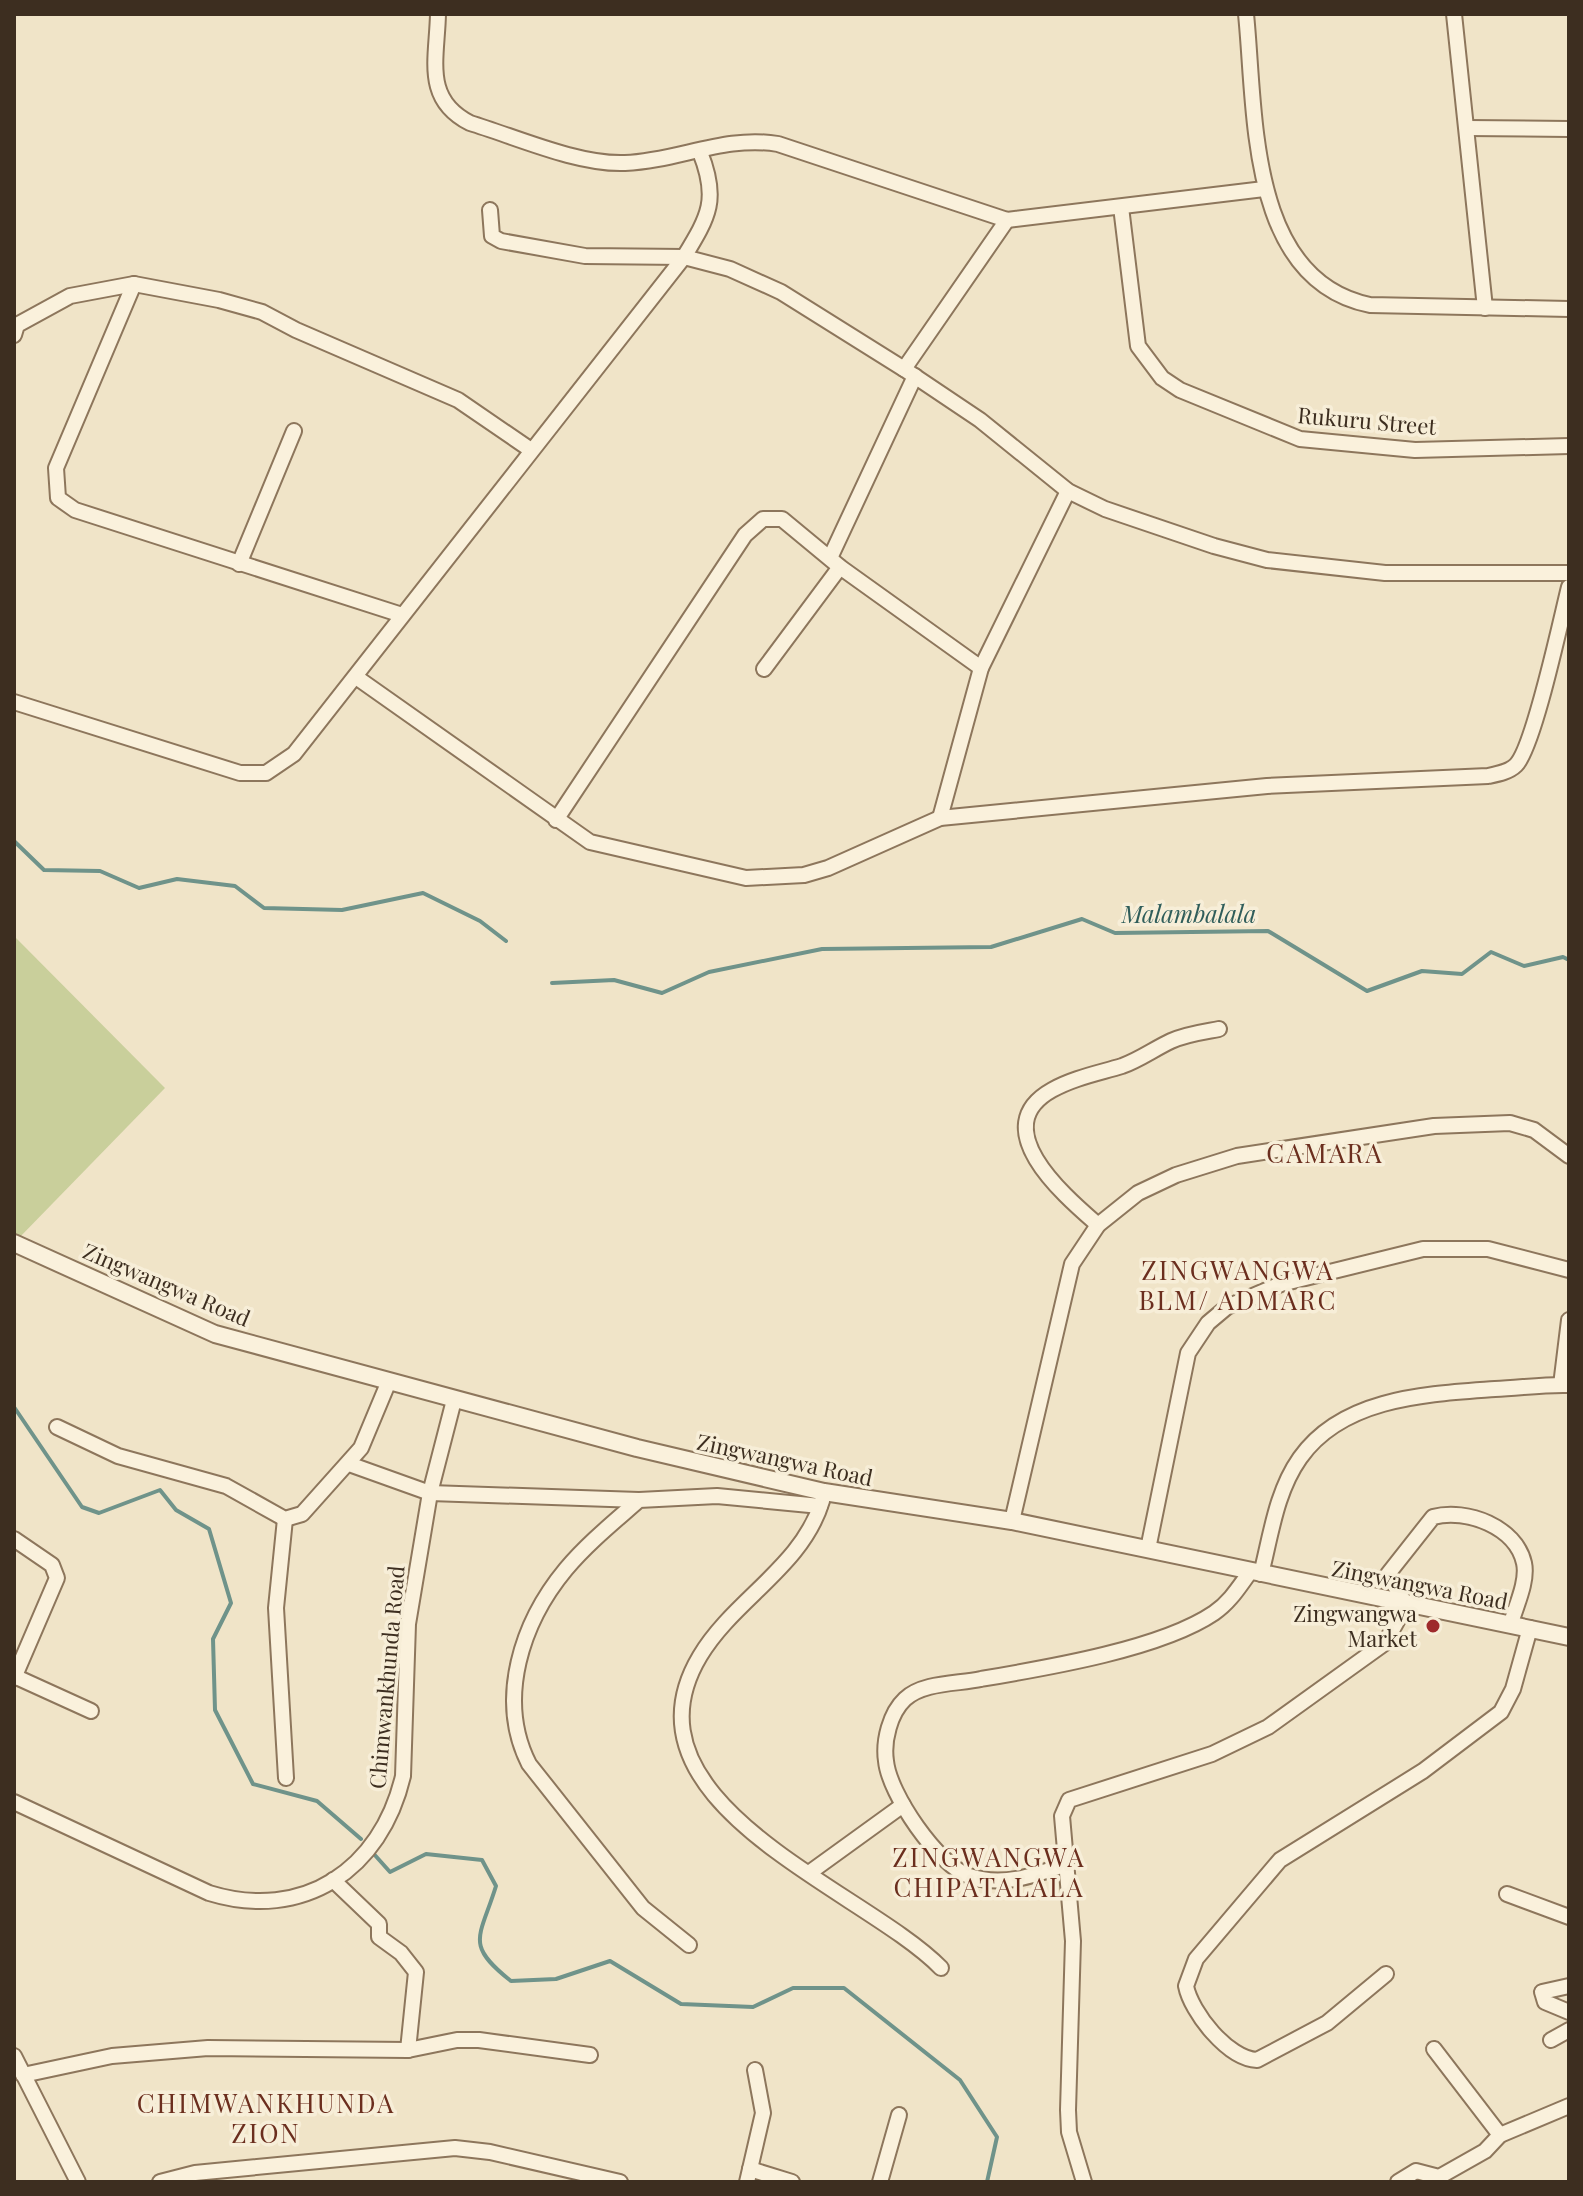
<svg xmlns="http://www.w3.org/2000/svg" width="1583" height="2196" font-family="'Playfair Display',serif">
	<style>
		.green { fill: #c9cf9b }
		.lines { fill: none; stroke-linecap: round; stroke-linejoin: round }
		.stream { stroke: #6f938a; stroke-width: 4 }
		.minor-casing { stroke: #8d765c; stroke-width: 18 }
		.tertiary-casing { stroke: #8d765c; stroke-width: 20 }
		.minor { stroke: #faf1dc; stroke-width: 14 }
		.tertiary { stroke: #faf1dc; stroke-width: 16 }
		.poi-dot { fill: #9e2a2b; stroke: #f7eed8; stroke-width: 3 }
		.labels { text-anchor: middle; dominant-baseline: central; stroke-width: 7; stroke-linejoin: round; paint-order: stroke }
		.street-label { font-size: 22px; fill: #3d2e20; stroke: #f7eed8 }
		.poi-label { font-size: 22px; fill: #3d2e20; stroke: #f7eed8; text-anchor: end }
		.water-label { font-size: 24px; font-style: italic; fill: #2f5d5a; stroke: #f7eed8 }
		.quarter-label { font-size: 26px; letter-spacing: 2px; fill: #6b2e1e; stroke: #f7eed8 }
	</style>
	<rect width="100%" height="100%" fill="#f0e4c8"/>
	<polygon class="green" points="14,936 165,1088 17,1240 14,1238"/>
	<g class="lines">
		<g class="stream">
			<polyline points="14,841 44,870 100,871 139,888 177,879 235,886 264,908 342,910 423,893 480,921 506,941"/>
			<polyline points="552,983 614,980 662,993 709,972 822,949 991,947 1082,919 1115,933 1268,931 1367,991 1422,971 1462,974 1491,952 1524,966 1563,957 1569,960"/>
			<polyline points="14,1407 82,1507 99,1513 160,1490 176,1510 209,1529 231,1603 213,1639 215,1710 253,1784 317,1801 361,1839"/>
			<path d="M373,1853L390,1872L426,1854L482,1860L496,1886C480,1938 464,1944 511,1981L556,1979L610,1961L681,2004L753,2007L793,1988H844L960,2080L997,2137L987,2182"/>
		</g>
		<g class="minor-casing">
			<g id="minor">
				<path d="M438,14C437,59 423,99 470,123C516,137 578,165 625,163C678,161 725,135 778,144L1007,220L1264,189"/>
				<path d="M1246,14C1256,111 1247,280 1370,305L1569,309"/>
				<polyline points="1454,14 1485,308"/>
				<polyline points="1467,128 1569,129"/>
				<polyline points="1121,207 1138,346 1162,378 1180,390 1300,439 1415,450 1569,446"/>
				<polyline points="490,210 492,236 501,241 585,256 684,257 730,269 781,292 904,369 980,420 1068,491 1105,509 1214,546 1267,560 1385,573 1569,573"/>
				<polyline points="134,284 56,468 58,498 75,510 402,615"/>
				<polyline points="14,335 17,325 70,296 134,284 219,300 262,312 296,330 458,400 531,450"/>
				<polyline points="904,369 1007,220"/>
				<polyline points="830,558 915,376"/>
				<polyline points="239,564 294,431"/>
				<polyline points="764,669 840,567"/>
				<path d="M356,677L590,842L746,878L804,875L828,868L940,818L1267,786L1488,776C1498,774 1509,772 1516,765C1534,747 1561,619 1569,587"/>
				<path d="M14,702L240,773H266L294,754L684,257C709,216 719,199 700,152"/>
				<polyline points="940,818 981,668 1068,491"/>
				<polyline points="556,820 745,535 763,519 782,519 840,567 981,668"/>
				<path d="M1098,1225C1066,1197 984,1128 1052,1090C1073,1078 1099,1073 1122,1066C1139,1060 1154,1049 1171,1041C1186,1034 1203,1032 1219,1029"/>
				<polyline points="1561,1385 1569,1320"/>
				<polyline points="57,1427 118,1456 226,1486 285,1519 302,1514 361,1448 389,1381"/>
				<polyline points="349,1464 430,1493 639,1500"/>
				<path d="M822,1501C802,1567 734,1599 700,1656C612,1803 865,1890 941,1968"/>
				<polyline points="285,1519 276,1608 286,1778"/>
				<polyline points="1012,1521 1072,1264 1098,1225 1138,1193 1176,1175 1237,1156 1434,1126 1510,1123 1534,1130 1569,1156"/>
				<polyline points="14,1539 52,1565 57,1578 14,1678"/>
				<polyline points="1148,1549 1188,1353 1208,1323 1227,1307 1281,1284 1423,1249 1488,1249 1569,1270"/>
				<path d="M1261,1574C1271,1535 1276,1492 1300,1458C1343,1397 1428,1394 1495,1389C1520,1388 1545,1384 1569,1385"/>
				<polyline points="14,1676 91,1711"/>
				<path d="M14,1802L209,1893C303,1922 381,1870 403,1776L408,1624L430,1493L454,1400"/>
				<path d="M1064,1865C1033,1876 1002,1887 969,1876C938,1865 889,1794 886,1761C883,1741 890,1713 905,1699C923,1682 958,1684 981,1679C1046,1668 1161,1649 1214,1613C1230,1602 1239,1587 1250,1572"/>
				<polyline points="809,1873 903,1805"/>
				<polyline points="333,1880 379,1924 379,1937 401,1953 416,1972 408,2050"/>
				<polyline points="1507,1894 1569,1917"/>
				<path d="M689,1945L643,1908L529,1764C496,1699 522,1622 566,1569C588,1543 614,1522 639,1500L717,1496L820,1506"/>
				<path d="M1386,1974L1327,2023L1257,2060C1228,2059 1191,2012 1186,1986L1196,1959L1280,1860L1423,1771L1501,1712L1513,1689L1530,1628"/>
				<polyline points="1569,1986 1542,1992 1545,2002 1569,2012"/>
				<polyline points="1551,2040 1569,2030"/>
				<polyline points="1434,2049 1500,2135"/>
				<polyline points="14,2056 78,2182"/>
				<polyline points="23,2075 112,2056 208,2048 408,2050 457,2040 479,2040 590,2055"/>
				<polyline points="750,2169 792,2182"/>
				<polyline points="160,2182 195,2173 455,2148 490,2152 620,2182"/>
				<polyline points="747,2182 763,2113 755,2070"/>
				<polyline points="880,2182 899,2115"/>
				<path d="M1084,2182L1069,2132L1068,2110L1073,1941L1062,1816L1069,1800L1212,1754L1268,1727L1385,1643L1406,1605L1388,1574L1433,1517C1467,1508 1516,1527 1524,1563C1528,1581 1516,1606 1511,1623"/>
				<polyline points="1398,2182 1416,2171 1439,2177 1485,2151 1500,2135 1569,2106"/>
			</g>
		</g>
		<g class="tertiary-casing">
			<polyline id="tertiary" points="14,1243 215,1334 637,1448 824,1492 1012,1521 1569,1637"/>
		</g>
		<use href="#minor" class="minor"/>
		<use href="#tertiary" class="tertiary"/>
	</g>
	<circle class="poi-dot" cx="1433" cy="1626" r="8"/>
	<g class="labels">
		<g class="street-label">
			<text transform="translate(1367 420) rotate(5)">Rukuru Street</text>
			<text transform="translate(167 1284) rotate(23)">Zingwangwa Road</text>
			<text transform="translate(785 1459) rotate(12)">Zingwangwa Road</text>
			<text transform="translate(1420 1584) rotate(11)">Zingwangwa Road</text>
			<text transform="translate(386 1677) rotate(-85)">Chimwankhunda Road</text>
		</g>
		<g class="poi-label">
			<text x="1417" y="1613">Zingwangwa<tspan x="1417" dy="25">Market</tspan></text>
		</g>
		<g class="water-label">
			<text x="1189" y="913">Malambalala</text>
		</g>
		<g class="quarter-label">
			<text x="1325" y="1152">CAMARA</text>
			<text x="1238" y="1269">ZINGWANGWA<tspan x="1238" dy="30">BLM/ ADMARC</tspan></text>
			<text x="989" y="1856">ZINGWANGWA<tspan x="989" dy="30">CHIPATALALA</tspan></text>
			<text x="266" y="2102">CHIMWANKHUNDA<tspan x="266" dy="30">ZION</tspan></text>
		</g>
	</g>
	<rect width="1583" height="2196" fill="none" stroke="#3d2e20" stroke-width="32"/>
</svg>
